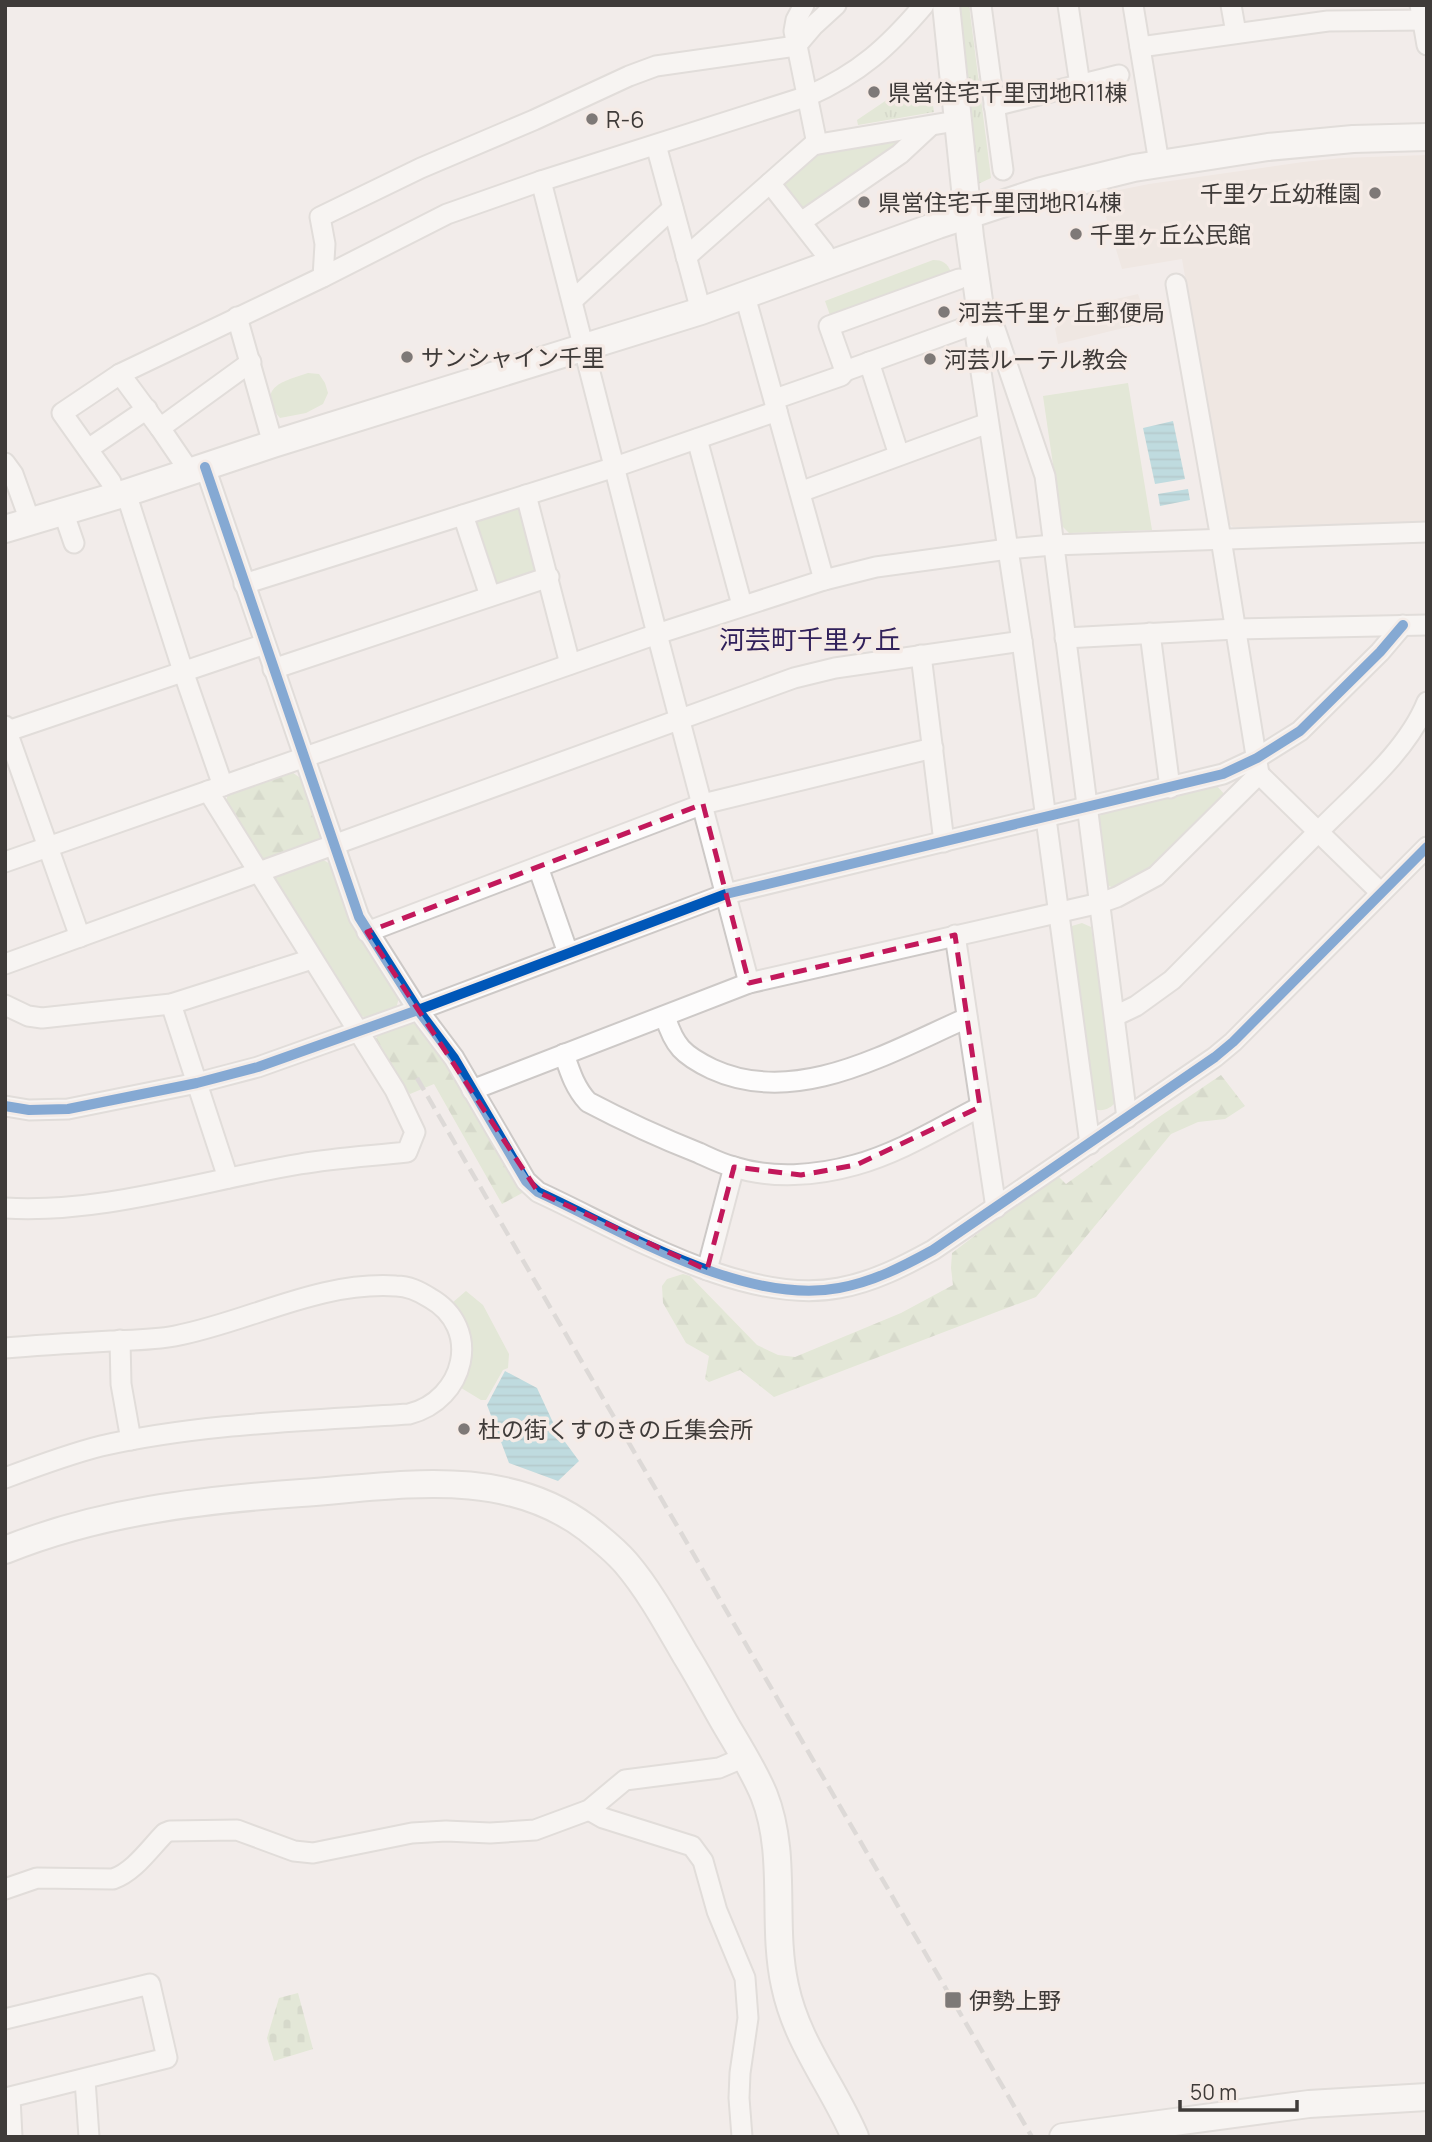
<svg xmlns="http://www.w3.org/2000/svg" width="1432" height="2142" font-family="Manrope,'Noto Sans JP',sans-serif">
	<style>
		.built { fill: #ecdfda }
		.grass { fill: url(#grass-tufts) }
		.forest { fill: url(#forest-firs) }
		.cemetery { fill: url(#cemetery-stones) }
		.park { fill: #d0e0c0 }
		.water { fill: url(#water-rules) }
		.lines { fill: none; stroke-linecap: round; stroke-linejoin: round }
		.street-casing { stroke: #cdc9c7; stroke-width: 23 }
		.secondary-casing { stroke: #cdc9c7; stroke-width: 30 }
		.street { stroke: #fdfcfc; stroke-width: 19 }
		.secondary { stroke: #fdfcfc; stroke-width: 26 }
		.rail { stroke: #c3c2c1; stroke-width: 4.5; stroke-dasharray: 14 7; stroke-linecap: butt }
		.cycleway-casing { stroke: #f5ebe6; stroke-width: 15 }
		.cycleway { stroke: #0057b8; stroke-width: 10 }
		.marked { fill: none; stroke: #c2185b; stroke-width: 5; stroke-dasharray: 14 9; stroke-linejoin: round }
		.poi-dot { fill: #7e7977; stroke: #f5ebe6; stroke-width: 2.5 }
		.labels { text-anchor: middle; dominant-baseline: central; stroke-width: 7; stroke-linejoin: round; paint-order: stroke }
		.poi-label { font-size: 23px; fill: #3f3b39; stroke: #f5ebe6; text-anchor: start }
		.quarter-label { font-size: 26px; fill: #31215b; stroke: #f5ebe6 }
	</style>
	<defs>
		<pattern id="grass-tufts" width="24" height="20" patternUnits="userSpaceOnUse" patternTransform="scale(1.75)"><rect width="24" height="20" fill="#d0e0c0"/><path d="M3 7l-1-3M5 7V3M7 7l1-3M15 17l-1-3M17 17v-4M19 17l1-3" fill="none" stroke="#b4c1a6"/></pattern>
		<pattern id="forest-firs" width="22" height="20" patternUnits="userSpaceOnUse" patternTransform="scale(1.75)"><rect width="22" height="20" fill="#d0e0c0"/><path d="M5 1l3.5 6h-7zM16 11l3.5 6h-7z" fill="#b4c1a6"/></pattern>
		<pattern id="cemetery-stones" width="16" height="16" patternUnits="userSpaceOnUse" patternTransform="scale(1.75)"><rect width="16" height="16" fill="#d0e0c0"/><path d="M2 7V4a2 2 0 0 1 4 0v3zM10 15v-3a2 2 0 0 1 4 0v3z" fill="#b4c1a6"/></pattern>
		<pattern id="water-rules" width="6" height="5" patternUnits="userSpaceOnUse" patternTransform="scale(1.75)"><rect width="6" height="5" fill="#82c5d2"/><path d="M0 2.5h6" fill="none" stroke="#6ca1ab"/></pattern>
	</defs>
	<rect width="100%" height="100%" fill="#f2ecea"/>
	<g class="built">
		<polygon points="1427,155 1427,521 1288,527 1233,527 1227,522 1182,259 1122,269 1099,194 1149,184 1303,162 1342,158"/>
		<polygon points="1138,294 1148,322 1058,344 1055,328 1057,327 1056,321 1059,321 1058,315 1072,312 1072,309"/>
	</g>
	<g class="grass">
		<polygon points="955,5 969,5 991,178 976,185"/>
		<polygon points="929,79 934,112 858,125 857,120 912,83"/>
	</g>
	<g class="forest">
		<polygon points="292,772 303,780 322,835 316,845 269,862 257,857 225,803 229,792"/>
		<polygon points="409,1023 419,1025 440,1053 524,1192 502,1204 434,1084 410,1094 374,1044 378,1034"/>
		<polygon points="1221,1075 1245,1106 1225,1119 1198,1122 1171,1134 1036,1297 774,1397 740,1370 709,1382 705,1379 709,1356 686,1343 663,1303 662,1286 667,1279 683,1274 690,1276 757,1345 778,1355 795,1357 901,1313 953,1285 951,1268 952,1253 1056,1174 1066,1184 1156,1119"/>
	</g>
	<polygon class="cemetery" points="298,1993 313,2049 274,2061 267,2038 279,1998"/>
	<g class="park">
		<polygon points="919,132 805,215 778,187 813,149"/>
		<path d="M933,260C943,260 947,263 951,272L831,318L825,301Z"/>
		<path d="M308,373L319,374L325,383L328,393L323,404L306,413L280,418C255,387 284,381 308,373Z"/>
		<polygon points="1128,383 1152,530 1069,533 1062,526 1043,396"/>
		<polygon points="514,506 524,514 539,565 532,575 493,589 471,519"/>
		<polygon points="1216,785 1226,796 1151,869 1116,889 1104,884 1096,821 1103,812"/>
		<polygon points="318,857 332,865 352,924 399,997 396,1009 366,1018 356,1013 275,881 275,873"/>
		<path d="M1082,923L1091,927L1117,1100C1111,1109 1103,1112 1093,1109L1069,930L1072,926Z"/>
		<polygon points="466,1291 483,1305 509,1354 508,1368 503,1370 486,1400 481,1400 458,1386 465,1321 452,1303"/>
	</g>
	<g class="water">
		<polygon points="1173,421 1185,479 1155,484 1143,428"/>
		<polygon points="1188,489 1190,500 1160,506 1158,494"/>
		<polygon points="505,1371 537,1388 557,1431 579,1461 558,1481 509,1463 487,1405"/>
	</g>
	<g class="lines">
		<g class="street-casing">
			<g id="street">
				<polyline points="804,5 796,20 794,31 817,144"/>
				<polyline points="981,5 1003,170"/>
				<polyline points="1068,5 1080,85"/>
				<polyline points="1133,5 1159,163"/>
				<polyline points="1231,5 1236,33"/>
				<polyline points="1420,5 1427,45"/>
				<polyline points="1140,47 1328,21 1427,20"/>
				<polyline points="994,106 1119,75"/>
				<polyline points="656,145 701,311"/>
				<polyline points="541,181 657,634 749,983"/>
				<polyline points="770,183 824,252"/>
				<polyline points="801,222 900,154 929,127"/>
				<polyline points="686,257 813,145 944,123"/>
				<polyline points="323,277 325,244 320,217 421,168 534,120 629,76 656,66 796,46 813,26 836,5"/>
				<polyline points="959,279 829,326 845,371 961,329 982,322 995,329 1045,476 1127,1118"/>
				<polyline points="745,296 824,580"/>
				<polyline points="573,300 673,208"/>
				<polyline points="237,317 273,444"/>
				<polyline points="982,322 976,339 1022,641 1090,1144"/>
				<polyline points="869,362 899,455"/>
				<polyline points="120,374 160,428 190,472"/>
				<polyline points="775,399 841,376 845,371"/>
				<polyline points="160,428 251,362"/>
				<polyline points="697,439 742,605"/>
				<polyline points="88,449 147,409"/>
				<polyline points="5,463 13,474 30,521"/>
				<path d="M205,467L359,917L418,1010L454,1058L526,1181L538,1192C623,1231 744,1306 839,1288C873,1282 904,1266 933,1250L1215,1057L1233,1042L1427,847"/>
				<polyline points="800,492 988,423"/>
				<polyline points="126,493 183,671 223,786"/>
				<polyline points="526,495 570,664"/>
				<path d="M115,496L111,482L62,413L120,374L323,277L447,214L541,181L808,96C860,73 888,47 924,5"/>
				<polyline points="63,511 74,543"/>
				<polyline points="463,515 490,596"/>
				<polyline points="244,584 615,467 777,411"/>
				<polyline points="1150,633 1170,788"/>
				<polyline points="1065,638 1236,629 1427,625"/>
				<polyline points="921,655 944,842"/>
				<polyline points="273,669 549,577"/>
				<polyline points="5,726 80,937"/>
				<polyline points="5,732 265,644"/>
				<polyline points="1259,774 1380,892"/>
				<polyline points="5,862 657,634 824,580 876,567 1008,549 1053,545 1427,532"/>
				<polyline points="538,867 568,953"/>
				<polyline points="367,932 703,804 933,748"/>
				<polyline points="955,935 996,1208"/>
				<polyline points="5,964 794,678 835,668 1022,641"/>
				<polyline points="171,1004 228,1178"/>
				<polyline points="5,1005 28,1016 42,1018 171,1004 312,959"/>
				<path d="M665,1016C674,1046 683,1055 712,1069C797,1108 889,1052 967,1018"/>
				<path d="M1115,1016L1136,1006L1172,980C1221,931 1269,881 1318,832C1355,794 1407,752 1427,702"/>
				<path d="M564,1054C570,1072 575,1088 588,1102C624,1121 661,1138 699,1153C710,1158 722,1164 734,1167C772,1179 816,1176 855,1165C899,1153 939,1128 980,1107"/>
				<polyline points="472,1090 749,983 1100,903 1117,897 1156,876 1259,774 1221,539 1176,284"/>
				<polyline points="5,1106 29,1110 68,1109 197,1083 258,1067 418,1010 726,894 1223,774 1257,758 1300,731 1380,652 1403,625"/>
				<path d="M5,1208C103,1214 204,1180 300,1164C335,1158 371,1156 407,1152L415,1132L395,1090L208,791"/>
				<polyline points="707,1270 734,1167"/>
				<polyline points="120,1340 121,1384 131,1440"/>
				<path d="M5,1348C41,1345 76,1343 111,1341C132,1340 154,1340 175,1336C249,1322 318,1281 396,1286C409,1286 419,1291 430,1298C483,1328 465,1400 409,1414C307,1421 202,1423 101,1446C69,1454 37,1466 5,1478"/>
				<polyline points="589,1810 603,1818 692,1846 703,1861 717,1911 745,1978 748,2018 740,2073 739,2098 742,2137"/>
				<path d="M5,1889L37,1878L113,1879C134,1872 150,1848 165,1833L170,1831L237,1830L294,1851L313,1853L412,1833L446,1831L490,1833L535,1830L589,1810L625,1780L719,1768L745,1757"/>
				<polyline points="5,2019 150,1984 167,2058 10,2097 12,2137"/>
				<polyline points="85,2080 89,2137"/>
			</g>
		</g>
		<g class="secondary-casing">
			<g id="secondary">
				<polyline points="946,5 970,237 982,322"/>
				<polyline points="5,529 126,493 273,444 701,311 938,225 1041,191 1134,168 1268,147 1353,139 1427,137"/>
				<path d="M5,1550C99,1512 200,1500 301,1493C399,1486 503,1465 587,1528C601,1539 614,1549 626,1563C649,1590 667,1623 685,1654C700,1678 713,1703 727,1727C740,1749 754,1771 764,1795C788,1856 771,1923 785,1986C797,2043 832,2084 855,2137"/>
				<polyline points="1063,2137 1309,2104 1427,2097"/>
			</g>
		</g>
		<use href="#street" class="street"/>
		<use href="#secondary" class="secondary"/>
		<polyline class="rail" points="417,1078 1032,2137"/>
		<g class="cycleway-casing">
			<g id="cycleway">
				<path d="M205,467L359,917L418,1010L454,1058L526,1181L538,1192C623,1231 744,1306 839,1288C873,1282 904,1266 933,1250L1215,1057L1233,1042L1427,847"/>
				<polyline points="5,1106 29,1110 68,1109 197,1083 258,1067 418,1010 726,894 1223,774 1257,758 1300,731 1380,652 1403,625"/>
			</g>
		</g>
		<use href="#cycleway" class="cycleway"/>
	</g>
	<path d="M0 0H1432V2142H0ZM703,804L749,983L955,935L980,1107L856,1165L801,1175L734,1167L707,1270L538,1192L367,932Z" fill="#f2ecea" fill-opacity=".55" fill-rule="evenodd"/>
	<path class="marked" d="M703,804L749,983L955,935L980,1107L856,1165L801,1175L734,1167L707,1270L538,1192L367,932Z"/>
	<g class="poi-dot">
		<circle cx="874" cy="92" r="7"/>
		<circle cx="592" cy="119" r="7"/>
		<circle cx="1375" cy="193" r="7"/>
		<circle cx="864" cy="202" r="7"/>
		<circle cx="1076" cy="234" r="7"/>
		<circle cx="944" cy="312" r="7"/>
		<circle cx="407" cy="357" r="7"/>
		<circle cx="930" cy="359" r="7"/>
		<circle cx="464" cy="1429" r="7"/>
		<rect x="944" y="1991" width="18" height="18" rx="3.5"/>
	</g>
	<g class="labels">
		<g class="poi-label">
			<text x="888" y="92">県営住宅千里団地R11棟</text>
			<text x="606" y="119">R-6</text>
			<text x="1361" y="193" text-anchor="end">千里ケ丘幼稚園</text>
			<text x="878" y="202">県営住宅千里団地R14棟</text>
			<text x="1090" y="234">千里ヶ丘公民館</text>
			<text x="958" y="312">河芸千里ヶ丘郵便局</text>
			<text x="421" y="357">サンシャイン千里</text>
			<text x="944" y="359">河芸ルーテル教会</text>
			<text x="478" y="1429">杜の街くすのきの丘集会所</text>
			<text x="969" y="2000">伊勢上野</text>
		</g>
		<g class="quarter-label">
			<text x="810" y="639">河芸町千里ヶ丘</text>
		</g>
	</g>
	<rect width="1432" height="2142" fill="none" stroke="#3f3b39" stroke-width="14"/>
	<path d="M1180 2100v10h117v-10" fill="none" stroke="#3f3b39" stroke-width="3.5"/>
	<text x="1190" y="2100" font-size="21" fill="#3f3b39" stroke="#f5ebe6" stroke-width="5" paint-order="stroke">50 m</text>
</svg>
